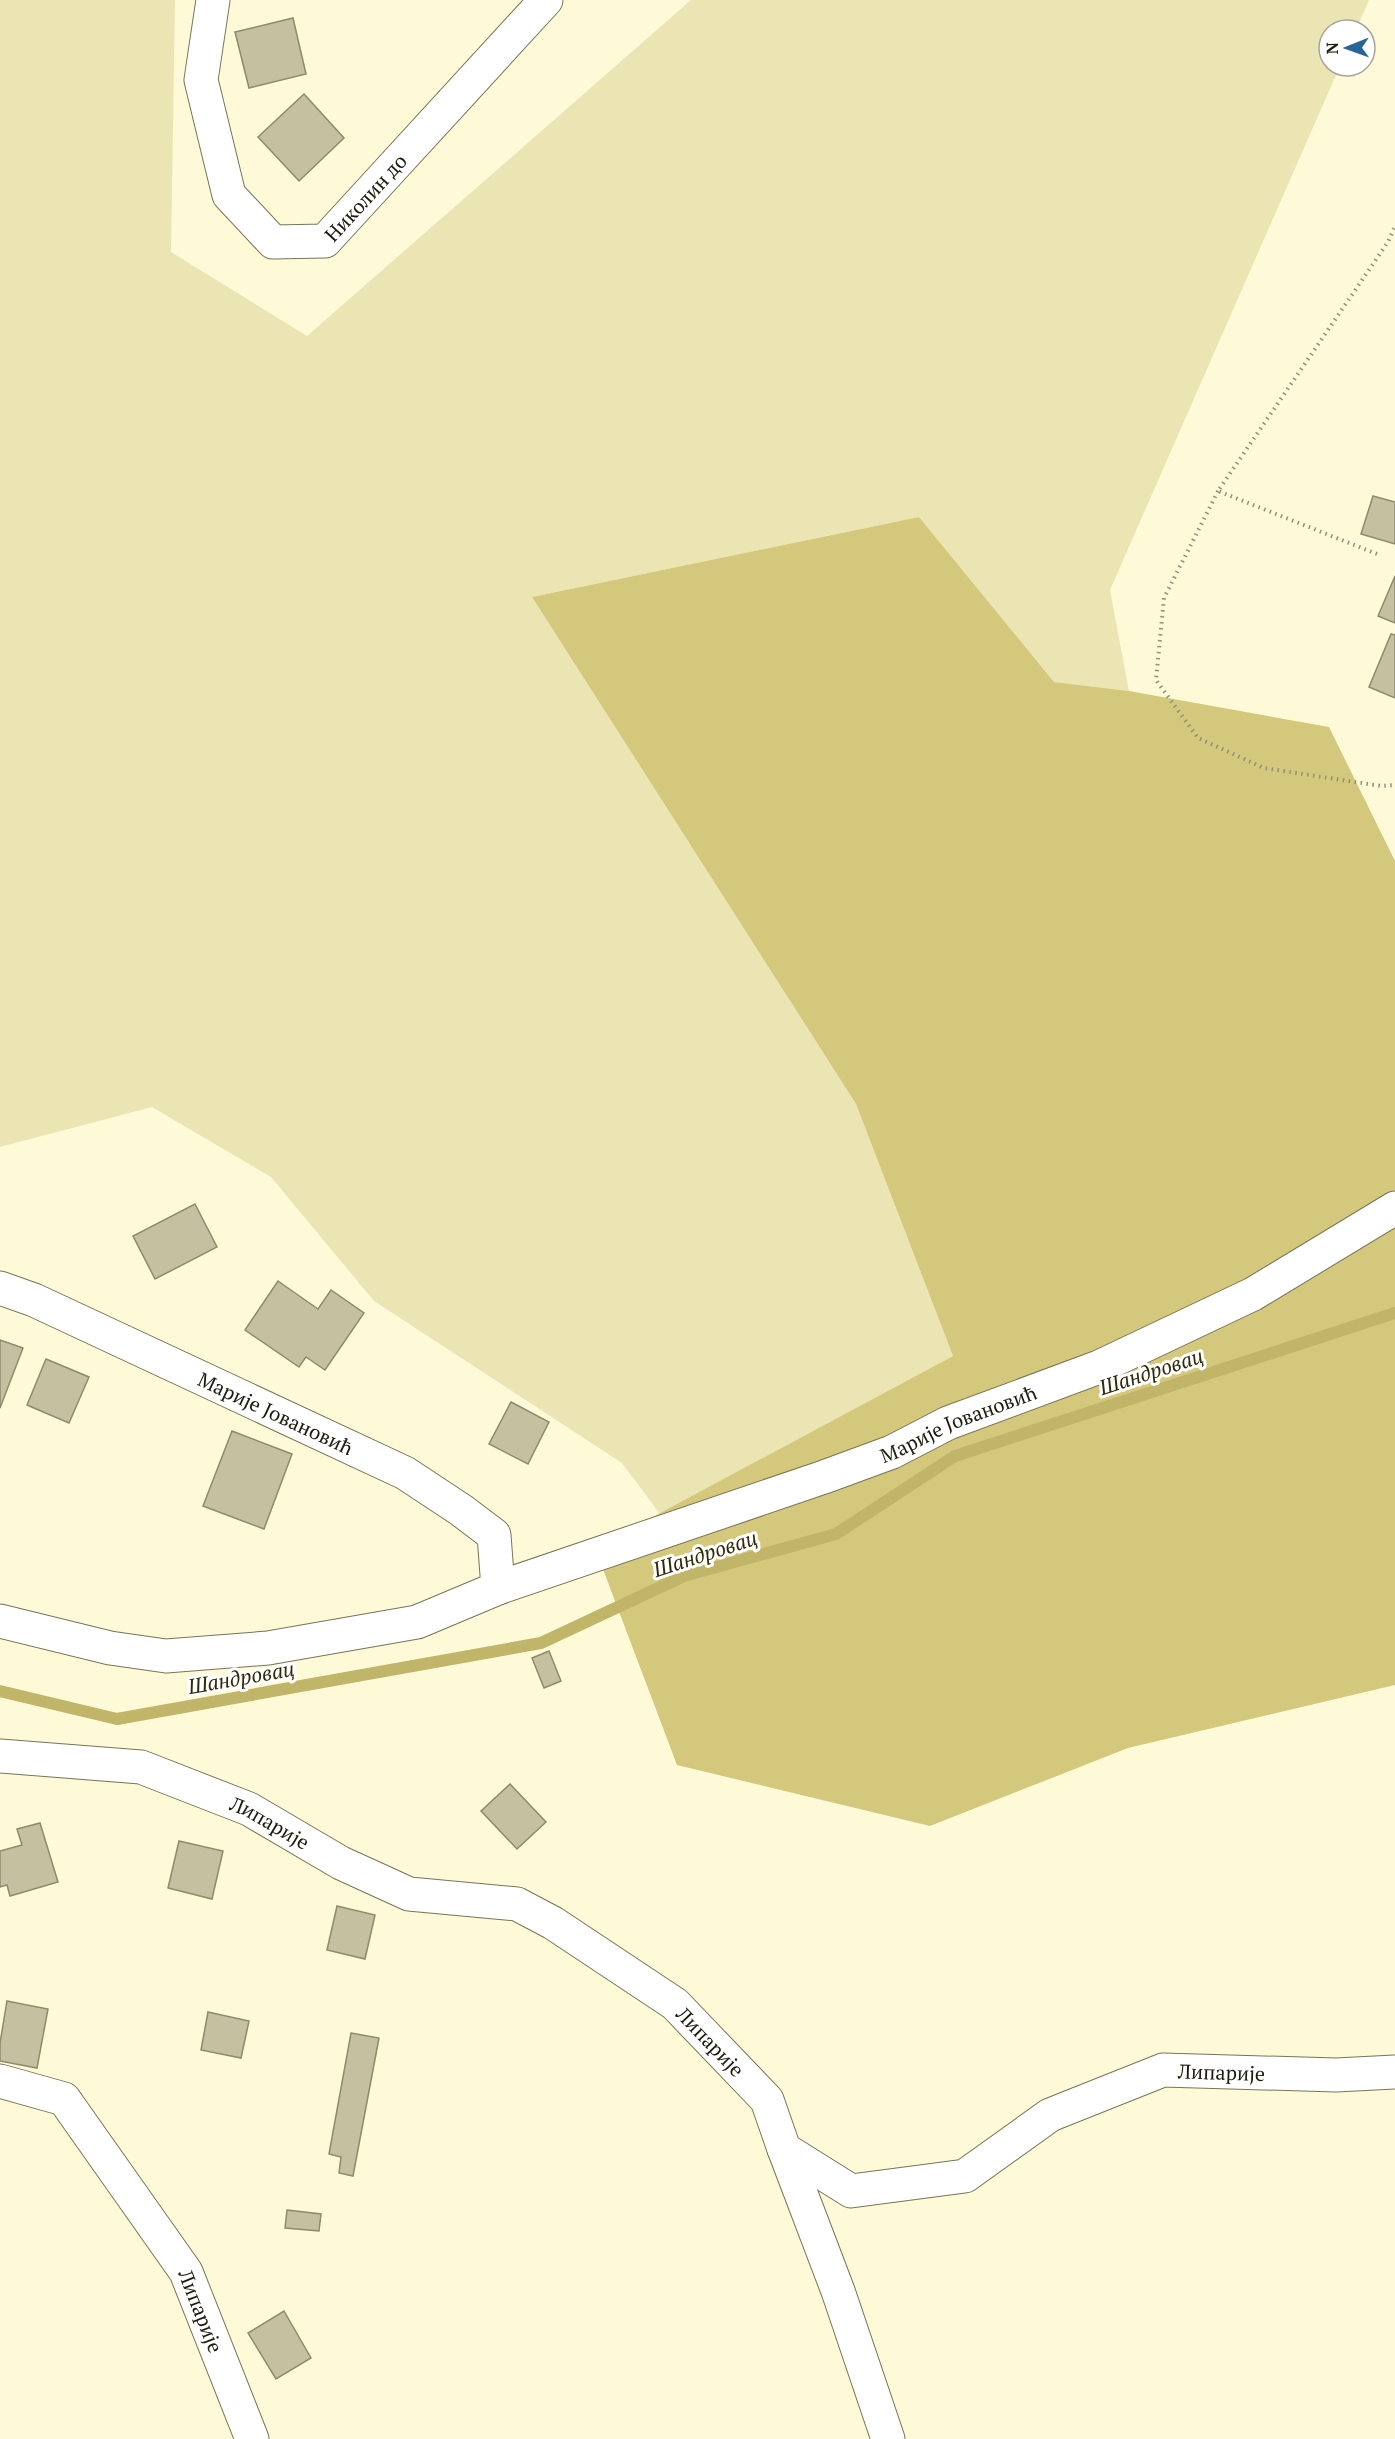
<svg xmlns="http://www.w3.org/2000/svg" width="1395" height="2439" font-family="'PT Serif',serif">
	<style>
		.green { fill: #ebe4b3 }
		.forest { fill: #d3c87c }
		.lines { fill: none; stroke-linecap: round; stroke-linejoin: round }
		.stream { stroke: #c1b569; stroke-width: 12 }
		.building { fill: #c4c0a0; stroke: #8f8a6c; stroke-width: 1.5 }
		.street-casing { stroke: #787456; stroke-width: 35 }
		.path { stroke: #939079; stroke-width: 4; stroke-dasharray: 1.5 4.5; stroke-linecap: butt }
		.street { stroke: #fff; stroke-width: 33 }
		.labels { text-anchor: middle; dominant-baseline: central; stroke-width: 6; stroke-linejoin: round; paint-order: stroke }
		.street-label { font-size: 20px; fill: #1d1b0f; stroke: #fff }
		.water-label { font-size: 21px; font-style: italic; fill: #2f2a07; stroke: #fff }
	</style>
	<rect width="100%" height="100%" fill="#fefad8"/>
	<polygon class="green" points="0,0 175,0 171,252 307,336 691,0 1369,0 1356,30 1329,30 1329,66 1340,66 1110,590 1129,691 1054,682 919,517 532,597 856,1104 953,1356 660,1514 622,1463 374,1301 271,1177 152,1107 0,1147"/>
	<polygon class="forest" points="919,517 1054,682 1129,691 1329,727 1395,861 1395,1685 1128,1748 930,1826 677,1765 595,1548 953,1356 856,1104 532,597"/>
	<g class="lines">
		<polyline class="stream" points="0,1691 117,1719 541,1643 684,1576 836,1534 955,1456 1395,1313"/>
	</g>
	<g class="building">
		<polygon points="293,18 306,74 249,88 235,32"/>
		<polygon points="304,94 344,138 299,181 258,137"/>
		<polygon points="1373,496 1395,502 1395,544 1361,534"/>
		<polygon points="1395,576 1395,623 1378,616"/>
		<polygon points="1391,634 1395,635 1395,698 1369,687"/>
		<polygon points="195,1204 217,1247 155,1279 133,1236"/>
		<polygon points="278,1281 318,1309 331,1290 364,1313 325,1370 306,1357 299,1367 245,1330"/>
		<polygon points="0,1340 23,1348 0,1408"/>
		<polygon points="46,1359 89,1377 69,1423 27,1405"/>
		<polygon points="511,1402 549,1422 528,1464 489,1444"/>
		<polygon points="232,1431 292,1454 264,1529 203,1506"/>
		<polygon points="549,1651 561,1681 544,1688 532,1658"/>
		<polygon points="510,1784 546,1822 517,1849 481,1811"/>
		<polygon points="40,1823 58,1882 10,1896 7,1885 0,1887 0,1851 22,1845 17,1829"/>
		<polygon points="179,1841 223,1851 212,1899 168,1888"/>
		<polygon points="337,1906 375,1915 365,1959 327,1950"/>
		<polygon points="7,2001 48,2009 37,2068 0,2061 0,2043"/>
		<polygon points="208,2012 249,2021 241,2058 201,2050"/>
		<polygon points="351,2033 379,2038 353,2176 339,2173 341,2157 329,2154"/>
		<polygon points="287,2210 321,2214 319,2231 285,2228"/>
		<polygon points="284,2311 311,2358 276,2379 248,2333"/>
	</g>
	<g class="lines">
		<g class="street-casing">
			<g id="street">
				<path id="s1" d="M213,0L201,80L229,195L273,242L325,241L546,0"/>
				<path id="s2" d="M0,1288L34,1300L405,1473L461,1510L494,1535L498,1588L417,1622L268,1648L166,1656L110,1648L0,1621"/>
				<path id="s3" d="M498,1588L824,1477L892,1452L948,1423L1099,1367L1253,1294L1395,1208"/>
				<path id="s4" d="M0,1756L141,1767L249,1809L341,1863L409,1894L517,1904L553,1923L675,2004L767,2100L784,2149L851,2191L965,2176L1050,2115L1163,2070L1336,2075L1395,2072"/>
				<path id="s5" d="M0,2081L64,2099L186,2272L252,2439"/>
				<polyline points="784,2149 838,2291 888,2439"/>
			</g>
		</g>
		<g class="path">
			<polyline points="1218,491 1164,598 1156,680 1198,738 1264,768 1381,786 1395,785"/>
			<polyline points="1377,554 1218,491 1388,242 1395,226"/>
		</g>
		<use href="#street" class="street"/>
	</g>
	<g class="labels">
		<g class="street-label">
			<text stroke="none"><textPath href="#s1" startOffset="375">Николин до</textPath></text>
			<text stroke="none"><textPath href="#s2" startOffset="303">Марије Јовановић</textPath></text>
			<text stroke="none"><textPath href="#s3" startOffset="489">Марије Јовановић</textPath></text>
			<text stroke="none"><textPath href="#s4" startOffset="282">Липарије</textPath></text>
			<text stroke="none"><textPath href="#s4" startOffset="786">Липарије</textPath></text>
			<text stroke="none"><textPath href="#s4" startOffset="1398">Липарије</textPath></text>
			<text stroke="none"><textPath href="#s5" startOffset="320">Липарије</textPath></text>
		</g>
		<g class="water-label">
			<text transform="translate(1151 1371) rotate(-18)">Шандровац</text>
			<text transform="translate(705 1553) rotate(-18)">Шандровац</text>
			<text transform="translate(241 1677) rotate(-10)">Шандровац</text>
		</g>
	</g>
	<g transform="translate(1347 48) rotate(269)"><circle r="28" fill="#ffffff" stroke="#a5a49f" stroke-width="1.5"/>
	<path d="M0-4.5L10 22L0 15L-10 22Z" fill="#2a629a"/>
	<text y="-9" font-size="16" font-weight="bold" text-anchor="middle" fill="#1d1b0f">N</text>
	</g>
</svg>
